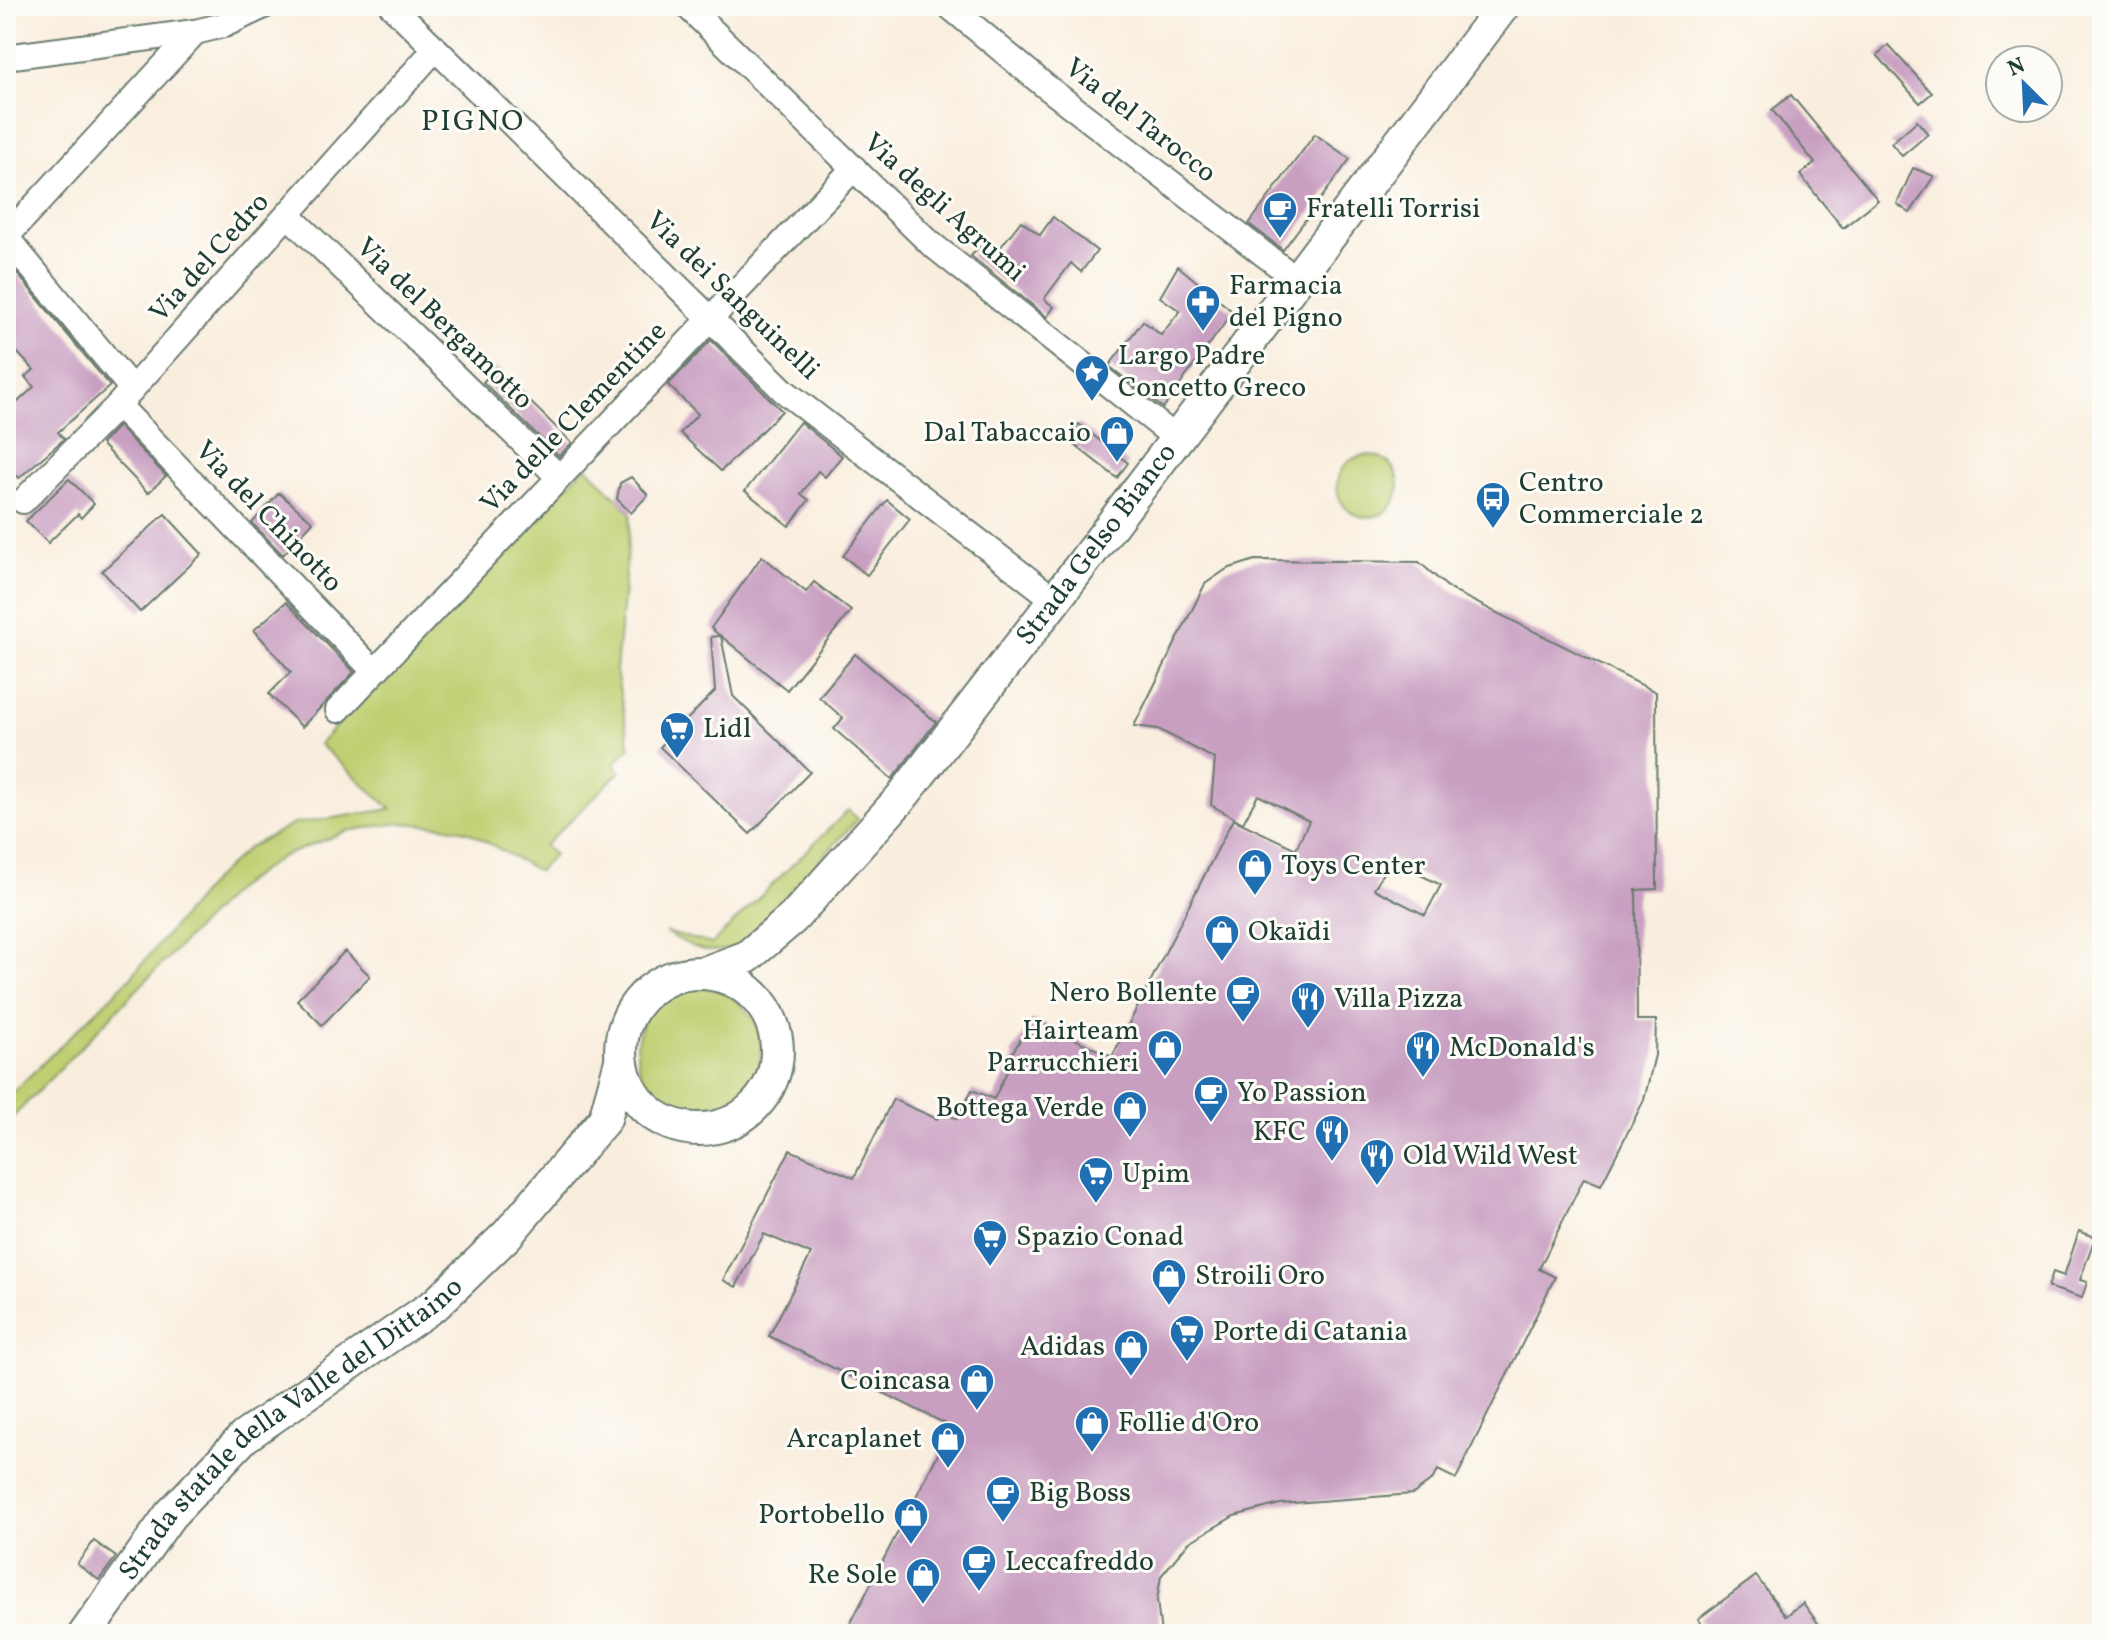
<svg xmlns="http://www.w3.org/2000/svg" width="2108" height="1640" font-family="Vollkorn,serif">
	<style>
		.green { fill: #bfcf71; stroke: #6f8652; stroke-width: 2 }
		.building { fill: #c89ec1; fill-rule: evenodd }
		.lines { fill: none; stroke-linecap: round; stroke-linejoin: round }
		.minor-casing { stroke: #6b7b70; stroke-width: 28 }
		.major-casing { stroke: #6b7b70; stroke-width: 36 }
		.minor { stroke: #fff; stroke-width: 24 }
		.major { stroke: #fff; stroke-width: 32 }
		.labels { text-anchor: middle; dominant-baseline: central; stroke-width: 6; stroke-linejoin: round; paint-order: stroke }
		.street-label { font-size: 28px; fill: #1f3d34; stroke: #fdfcf7 }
		.poi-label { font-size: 28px; fill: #1f3d34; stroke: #fdfcf7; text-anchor: start }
		.neighbourhood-label { font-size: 30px; letter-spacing: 2px; fill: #1f3d34; stroke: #fdfcf7 }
	</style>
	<rect width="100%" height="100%" fill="#fdfcf7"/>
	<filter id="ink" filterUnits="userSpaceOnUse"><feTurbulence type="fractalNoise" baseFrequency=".0125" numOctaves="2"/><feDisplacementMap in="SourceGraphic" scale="16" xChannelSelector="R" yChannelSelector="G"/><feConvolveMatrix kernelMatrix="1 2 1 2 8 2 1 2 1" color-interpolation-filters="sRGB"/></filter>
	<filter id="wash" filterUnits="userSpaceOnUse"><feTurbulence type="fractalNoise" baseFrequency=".006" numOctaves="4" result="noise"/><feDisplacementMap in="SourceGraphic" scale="32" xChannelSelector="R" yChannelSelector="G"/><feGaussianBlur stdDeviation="1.8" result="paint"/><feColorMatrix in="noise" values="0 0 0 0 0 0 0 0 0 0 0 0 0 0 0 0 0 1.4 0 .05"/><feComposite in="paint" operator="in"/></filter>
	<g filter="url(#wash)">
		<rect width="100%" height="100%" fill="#f9eede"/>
		<g class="green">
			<circle cx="1368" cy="486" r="31"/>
			<polygon points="586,466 631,513 616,671 630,747 614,764 620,772 544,846 554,855 538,871 469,832 444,826 399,823 347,831 281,857 233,891 6,1124 6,1099 131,977 212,881 249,847 294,824 391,809 319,744"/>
			<path d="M848,810L858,819L739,946C708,957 692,948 665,932L712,944Z"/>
			<circle cx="699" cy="1050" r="62"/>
		</g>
		<g id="blocks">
			<g class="building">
				<polygon points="1888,45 1932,93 1920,103 1877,55"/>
				<polygon points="1791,95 1878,200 1843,228 1800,175 1815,163 1772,110"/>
				<polygon points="1917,121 1928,134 1902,156 1891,143"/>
				<polygon points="1315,134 1350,159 1283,250 1249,224"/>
				<polygon points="1913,168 1934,176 1910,213 1897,204"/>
				<polygon points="1053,217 1097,251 1081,272 1071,263 1044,299 1054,307 1047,317 971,256 979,247 993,257 1021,221 1040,235"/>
				<polygon points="6,260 110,386 58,432 64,439 19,478 13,472 6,478 6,413 34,387 25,377 34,370 14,349 6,356"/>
				<polygon points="1178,266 1233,312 1163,408 1109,366 1143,321 1161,335 1180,311 1160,297"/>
				<polygon points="711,340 782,411 721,471 680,433 698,414 668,385"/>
				<polygon points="496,368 572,443 559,456 483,382"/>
				<polygon points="800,422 842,456 825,477 818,471 801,494 809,500 789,526 745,491"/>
				<polygon points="1079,424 1128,463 1117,478 1067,439"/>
				<polygon points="118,426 166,476 148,493 101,444"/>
				<polygon points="631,477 648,495 631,513 617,499 620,483"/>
				<polygon points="69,479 94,504 81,518 78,514 48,543 26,521"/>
				<polygon points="279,493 313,522 283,555 252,523"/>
				<polygon points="887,500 910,519 867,575 843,556"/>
				<polygon points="165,514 202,554 140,612 102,571"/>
				<polygon points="762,556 806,592 814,582 851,611 787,690 721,636 733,696 810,772 750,834 660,747 715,691 711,637 720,636 711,628"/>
				<path d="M1255,560L1419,562L1451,590L1656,692L1657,889L1636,890L1637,1020H1656L1655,1055L1644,1100L1601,1185L1584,1178L1539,1269L1555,1277L1456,1479L1438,1470L1432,1480L1413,1494L1280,1504L1234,1516L1188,1543L1161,1576L1157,1600L1161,1634H845L952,1427L769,1336L811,1254L764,1234L736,1287L723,1280L790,1150L854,1178L893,1099L937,1119L941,1111L957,1119L972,1090L994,1099L1014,1057L1011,1055L1033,1019L1112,1057L1233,819L1296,849L1309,821L1258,795L1243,823L1211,805L1215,759L1158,729L1134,726L1205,584L1227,569ZM1390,860L1441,885L1425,915L1374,889Z"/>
				<polygon points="286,602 354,672 302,727 269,694 291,672 254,630"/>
				<polygon points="855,654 936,722 892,779 834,729 843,718 819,697"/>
				<polygon points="345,951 370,976 322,1025 297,1000"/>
				<polygon points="2079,1231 2095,1237 2080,1280 2087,1282 2082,1298 2048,1287 2053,1272 2064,1276"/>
				<polygon points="94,1541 116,1557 99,1580 77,1564"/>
				<polygon points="1756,1576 1786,1616 1803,1603 1826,1634 1710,1634 1698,1619"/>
			</g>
		</g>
	</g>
	<g filter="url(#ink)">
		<use href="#blocks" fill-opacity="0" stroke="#6b7b70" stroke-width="2"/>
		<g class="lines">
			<g class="minor-casing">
				<g id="minor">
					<polyline points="392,6 784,391 1055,600"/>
					<polyline points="687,6 930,243 1176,438"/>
					<polyline points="949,6 1044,85 1296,279"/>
					<polyline points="6,57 195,32 224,25 264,6"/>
					<polyline points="288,215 559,477"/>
					<polyline points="6,237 195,32"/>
					<polyline points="6,237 132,389"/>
					<polyline points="118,405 374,671"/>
					<polyline points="23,501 118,405 435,49"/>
					<polyline points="338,710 854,168"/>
				</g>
			</g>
			<g class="major-casing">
				<g id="major">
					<path id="s1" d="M704,973L747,957L793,918L901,798L1055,600L1503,6"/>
					<circle cx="699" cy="1051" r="78"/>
					<path id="s2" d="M85,1634L170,1515L244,1437L437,1303L507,1235L605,1119L621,1061"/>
				</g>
			</g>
			<use href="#minor" class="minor"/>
			<use href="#major" class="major"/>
		</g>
	</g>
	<defs>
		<g id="cafe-pin" transform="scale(1.8)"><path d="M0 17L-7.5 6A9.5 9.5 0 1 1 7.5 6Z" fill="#1f6fb2" stroke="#fdfcf7"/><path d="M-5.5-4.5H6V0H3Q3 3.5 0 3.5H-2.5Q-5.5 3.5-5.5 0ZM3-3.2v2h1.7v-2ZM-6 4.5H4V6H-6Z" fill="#fff"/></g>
		<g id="pharmacy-pin" transform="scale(1.8)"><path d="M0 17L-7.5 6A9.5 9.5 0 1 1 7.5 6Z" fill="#1f6fb2" stroke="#fdfcf7"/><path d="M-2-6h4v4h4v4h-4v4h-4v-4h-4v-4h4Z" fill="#fff"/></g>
		<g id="sight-pin" transform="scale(1.8)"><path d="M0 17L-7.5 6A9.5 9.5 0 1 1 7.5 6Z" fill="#1f6fb2" stroke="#fdfcf7"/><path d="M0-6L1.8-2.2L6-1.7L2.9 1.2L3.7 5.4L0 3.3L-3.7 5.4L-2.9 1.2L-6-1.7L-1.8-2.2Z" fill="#fff"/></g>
		<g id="shop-pin" transform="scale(1.8)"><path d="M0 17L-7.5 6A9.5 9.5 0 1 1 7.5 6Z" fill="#1f6fb2" stroke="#fdfcf7"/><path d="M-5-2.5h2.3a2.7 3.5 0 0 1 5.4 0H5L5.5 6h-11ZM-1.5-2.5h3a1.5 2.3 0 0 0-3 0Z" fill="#fff"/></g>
		<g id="bus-pin" transform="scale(1.8)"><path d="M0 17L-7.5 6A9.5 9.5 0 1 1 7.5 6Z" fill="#1f6fb2" stroke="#fdfcf7"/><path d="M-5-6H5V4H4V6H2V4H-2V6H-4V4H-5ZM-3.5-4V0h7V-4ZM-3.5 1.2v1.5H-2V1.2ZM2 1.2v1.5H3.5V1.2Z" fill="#fff"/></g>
		<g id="supermarket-pin" transform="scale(1.8)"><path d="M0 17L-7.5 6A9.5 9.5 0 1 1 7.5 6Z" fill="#1f6fb2" stroke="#fdfcf7"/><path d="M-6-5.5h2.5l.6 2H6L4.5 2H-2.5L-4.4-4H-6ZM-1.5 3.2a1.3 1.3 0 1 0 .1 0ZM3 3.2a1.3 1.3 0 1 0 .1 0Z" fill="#fff"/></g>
		<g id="restaurant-pin" transform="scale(1.8)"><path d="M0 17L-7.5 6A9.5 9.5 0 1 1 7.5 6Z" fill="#1f6fb2" stroke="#fdfcf7"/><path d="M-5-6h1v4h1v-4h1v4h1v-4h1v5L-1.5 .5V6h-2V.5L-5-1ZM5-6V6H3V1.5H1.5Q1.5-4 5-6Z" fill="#fff"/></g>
	</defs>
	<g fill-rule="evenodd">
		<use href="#cafe-pin" x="1280" y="209"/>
		<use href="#pharmacy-pin" x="1203" y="302"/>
		<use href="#sight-pin" x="1092" y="372"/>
		<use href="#shop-pin" x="1117" y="433"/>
		<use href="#bus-pin" x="1493" y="499"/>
		<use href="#supermarket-pin" x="677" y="729"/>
		<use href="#shop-pin" x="1255" y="866"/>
		<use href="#shop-pin" x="1222" y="932"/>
		<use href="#cafe-pin" x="1243" y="993"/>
		<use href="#restaurant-pin" x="1308" y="999"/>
		<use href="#shop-pin" x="1165" y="1047"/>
		<use href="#restaurant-pin" x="1423" y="1048"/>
		<use href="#cafe-pin" x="1211" y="1093"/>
		<use href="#shop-pin" x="1130" y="1108"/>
		<use href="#restaurant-pin" x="1332" y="1132"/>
		<use href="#restaurant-pin" x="1377" y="1156"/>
		<use href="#supermarket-pin" x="1096" y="1174"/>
		<use href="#supermarket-pin" x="990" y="1237"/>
		<use href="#shop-pin" x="1169" y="1276"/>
		<use href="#supermarket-pin" x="1187" y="1332"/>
		<use href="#shop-pin" x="1131" y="1347"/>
		<use href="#shop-pin" x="977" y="1381"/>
		<use href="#shop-pin" x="1092" y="1423"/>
		<use href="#shop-pin" x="948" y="1439"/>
		<use href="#cafe-pin" x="1003" y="1493"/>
		<use href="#shop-pin" x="911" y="1515"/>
		<use href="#cafe-pin" x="979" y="1562"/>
		<use href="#shop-pin" x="923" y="1575"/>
	</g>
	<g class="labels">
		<g class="street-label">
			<text transform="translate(1140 121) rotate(38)">Via del Tarocco</text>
			<text transform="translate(944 208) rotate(42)">Via degli Agrumi</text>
			<text transform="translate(210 258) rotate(-48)">Via del Cedro</text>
			<text transform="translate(732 296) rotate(44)">Via dei Sanguinelli</text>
			<text transform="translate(444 324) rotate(44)">Via del Bergamotto</text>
			<text transform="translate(574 418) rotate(-46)">Via delle Clementine</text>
			<text transform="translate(268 517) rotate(46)">Via del Chinotto</text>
			<text stroke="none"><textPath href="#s1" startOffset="588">Strada Gelso Bianco</textPath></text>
			<text stroke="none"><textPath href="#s2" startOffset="294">Strada statale della Valle del Dittaino</textPath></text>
		</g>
		<g class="poi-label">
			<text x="1306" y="209">Fratelli Torrisi</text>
			<text x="1229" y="286">Farmacia<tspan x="1229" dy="32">del Pigno</tspan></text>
			<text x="1118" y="356">Largo Padre<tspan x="1118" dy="32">Concetto Greco</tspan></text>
			<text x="1091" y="433" text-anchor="end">Dal Tabaccaio</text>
			<text x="1519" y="483">Centro<tspan x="1519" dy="32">Commerciale 2</tspan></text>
			<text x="703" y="729">Lidl</text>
			<text x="1281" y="866">Toys Center</text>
			<text x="1248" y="932">Okaïdi</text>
			<text x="1217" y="993" text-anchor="end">Nero Bollente</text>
			<text x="1334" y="999">Villa Pizza</text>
			<text x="1139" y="1031" text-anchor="end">Hairteam<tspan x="1139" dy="32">Parrucchieri</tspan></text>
			<text x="1449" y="1048">McDonald's</text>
			<text x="1237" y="1093">Yo Passion</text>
			<text x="1104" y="1108" text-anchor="end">Bottega Verde</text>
			<text x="1306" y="1132" text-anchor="end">KFC</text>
			<text x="1403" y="1156">Old Wild West</text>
			<text x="1122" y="1174">Upim</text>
			<text x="1016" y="1237">Spazio Conad</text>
			<text x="1195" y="1276">Stroili Oro</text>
			<text x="1213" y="1332">Porte di Catania</text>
			<text x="1105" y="1347" text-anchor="end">Adidas</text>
			<text x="951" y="1381" text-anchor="end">Coincasa</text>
			<text x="1118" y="1423">Follie d'Oro</text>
			<text x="922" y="1439" text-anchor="end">Arcaplanet</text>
			<text x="1029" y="1493">Big Boss</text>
			<text x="885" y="1515" text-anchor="end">Portobello</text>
			<text x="1005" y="1562">Leccafreddo</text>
			<text x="897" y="1575" text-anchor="end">Re Sole</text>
		</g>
		<g class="neighbourhood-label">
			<text x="473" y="122">PIGNO</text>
		</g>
	</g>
	<rect width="2108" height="1640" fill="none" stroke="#fdfcf7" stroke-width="32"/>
	<g transform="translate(2024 84) rotate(336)"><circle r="38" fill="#fdfcf7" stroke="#a4b0a9" stroke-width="2"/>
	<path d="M0-6L14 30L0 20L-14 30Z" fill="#1f6fb2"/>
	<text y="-12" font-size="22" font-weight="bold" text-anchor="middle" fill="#1f3d34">N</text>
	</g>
</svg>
